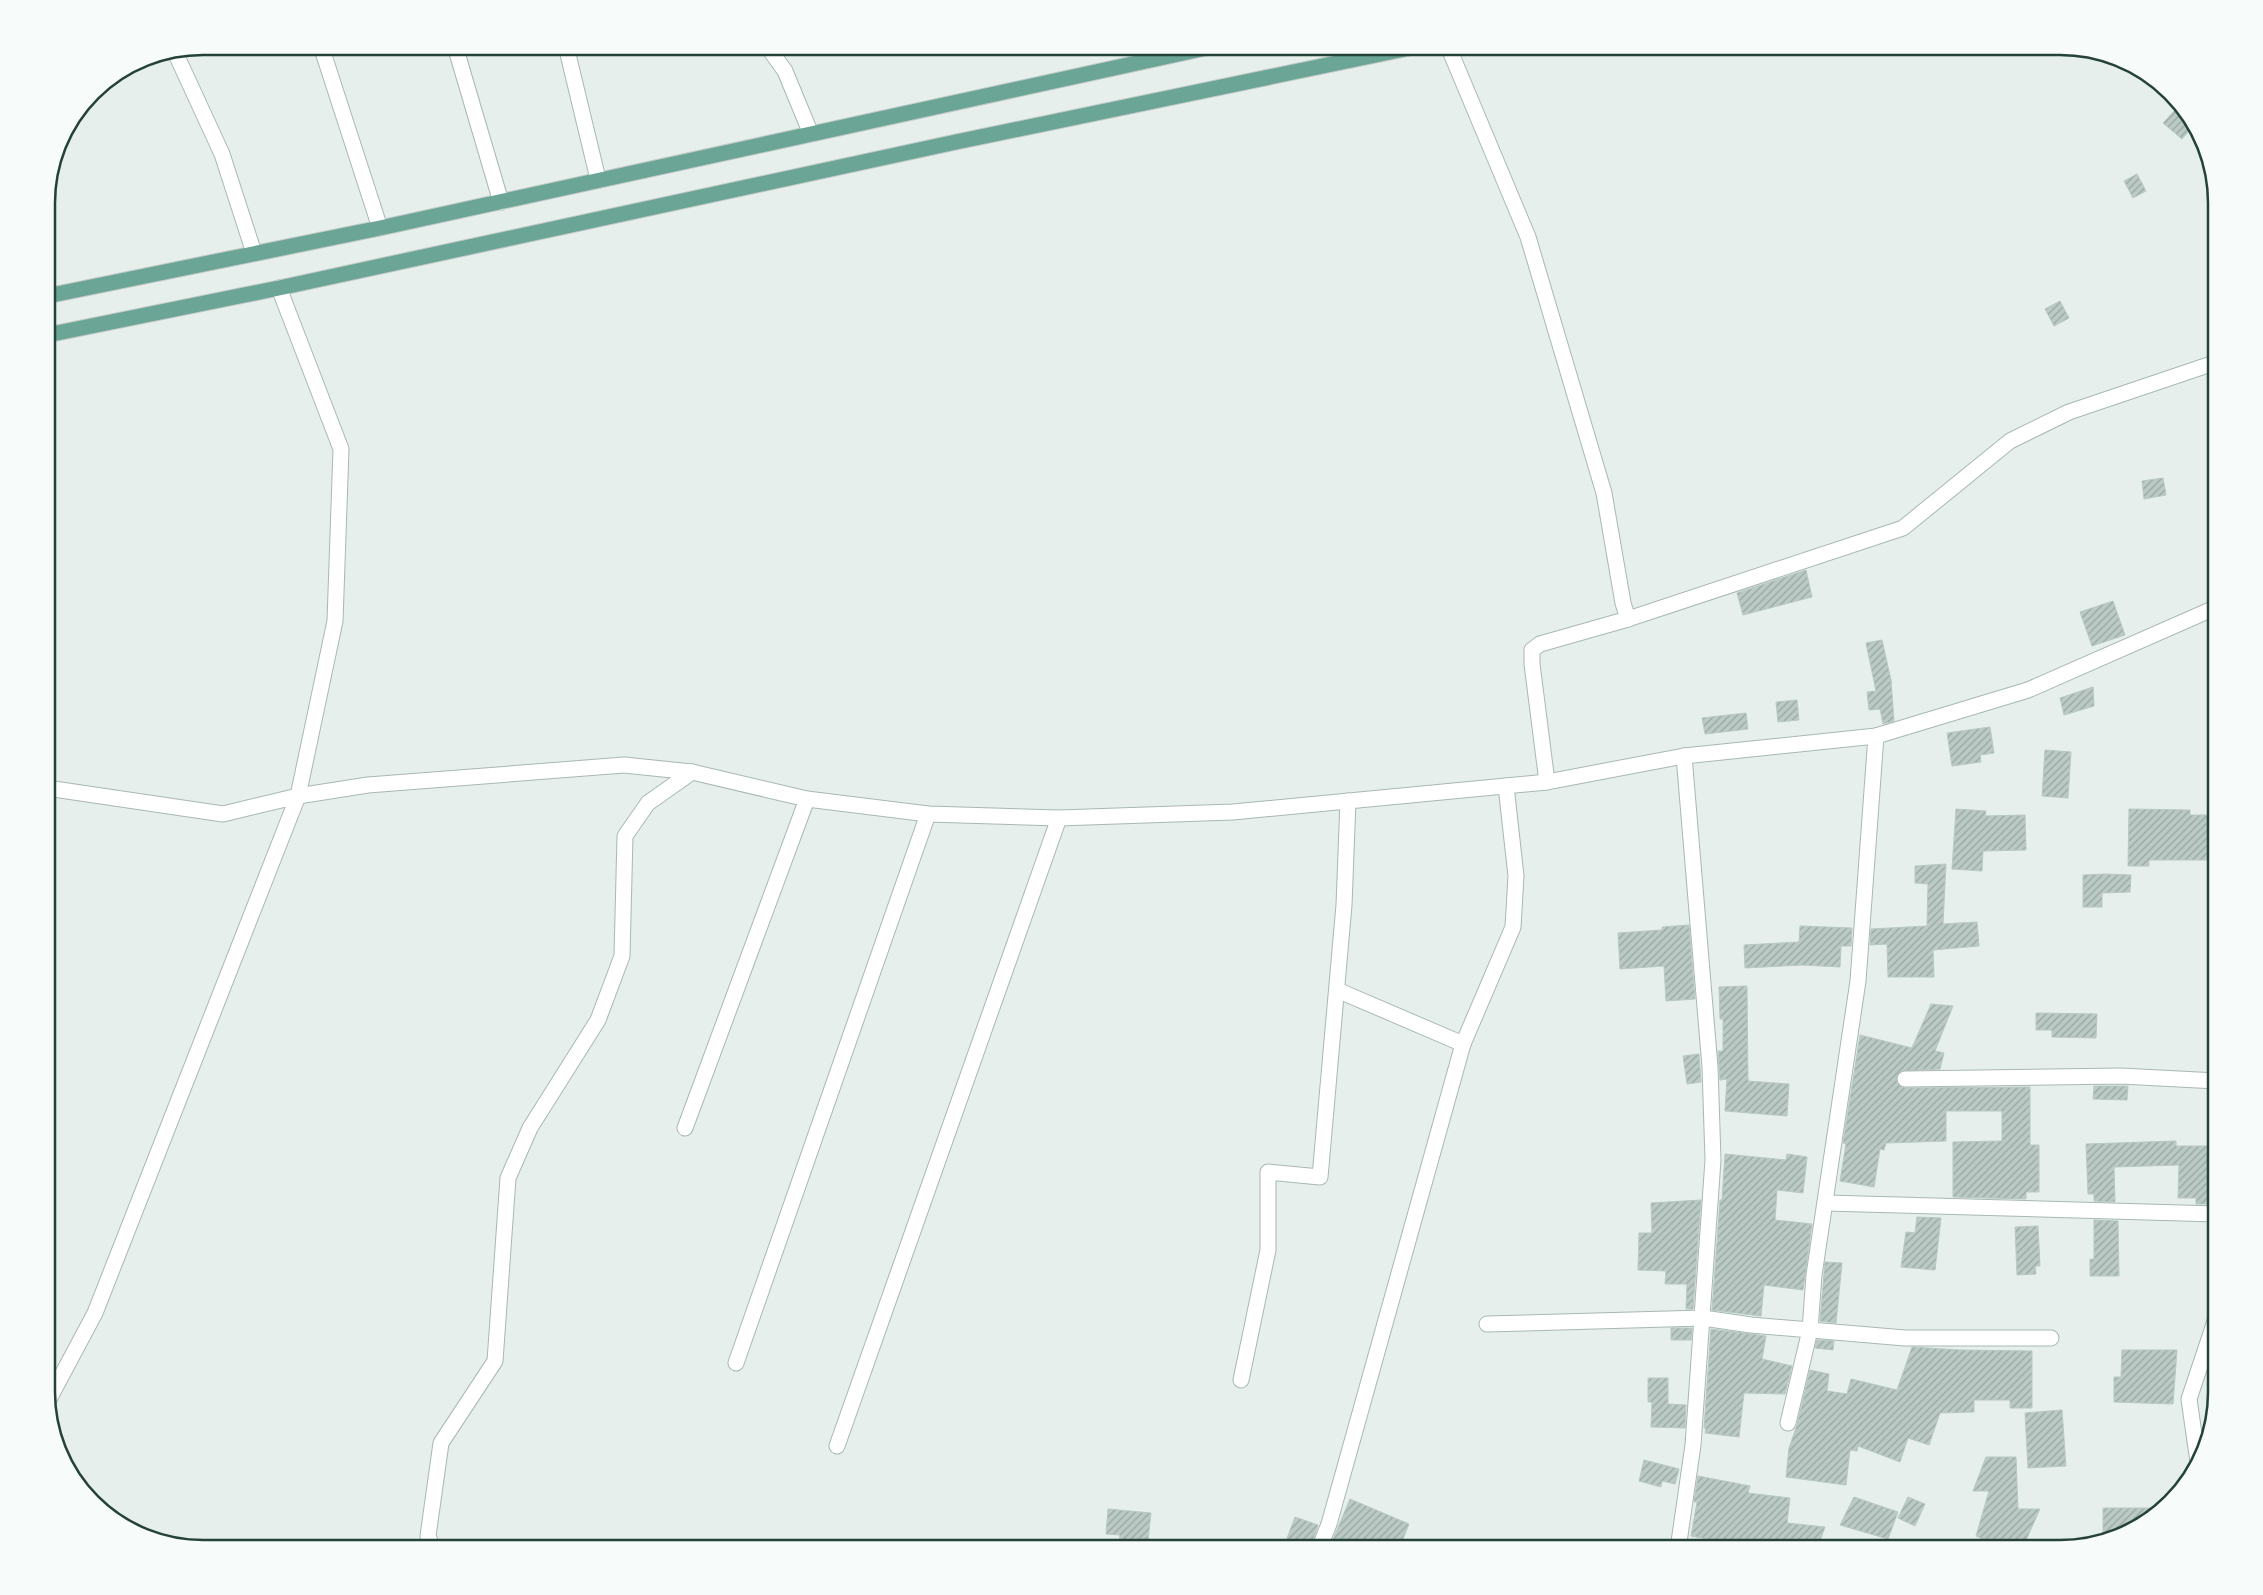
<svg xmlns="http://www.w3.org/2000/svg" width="2263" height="1595" font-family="Ubuntu,sans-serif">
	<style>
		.building { fill: url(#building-hatch); stroke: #b8c9c2 }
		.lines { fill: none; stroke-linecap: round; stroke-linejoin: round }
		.minor-casing { stroke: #a8b8b2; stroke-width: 17 }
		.major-casing { stroke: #c2cac8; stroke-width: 17 }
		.minor { stroke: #fff; stroke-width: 15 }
		.major { stroke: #6aa596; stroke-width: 15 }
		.rim { fill: none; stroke: #24423a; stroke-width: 2.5 }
	</style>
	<defs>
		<pattern id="building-hatch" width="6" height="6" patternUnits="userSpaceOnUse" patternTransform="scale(1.25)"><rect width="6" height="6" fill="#bbcac4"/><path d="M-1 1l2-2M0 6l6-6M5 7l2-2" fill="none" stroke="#98a6a0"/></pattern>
	</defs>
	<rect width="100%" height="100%" fill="#e6efeb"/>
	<g class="building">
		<polygon points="2175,110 2193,126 2182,139 2163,123"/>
		<polygon points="2137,174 2146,191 2133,198 2124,181"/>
		<polygon points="2060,301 2069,318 2054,326 2045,309"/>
		<polygon points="2163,478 2166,495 2144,499 2142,481"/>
		<polygon points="1806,570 1812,597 1743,615 1737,593"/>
		<polygon points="2113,601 2125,635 2092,646 2080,612"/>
		<polygon points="1882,640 1891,680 1894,721 1883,724 1880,709 1869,710 1867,692 1876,691 1866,643"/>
		<polygon points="2093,687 2094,706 2064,715 2060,698"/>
		<polygon points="1797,700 1799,720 1778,722 1776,702"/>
		<polygon points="1746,713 1748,729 1705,734 1702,718"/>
		<polygon points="1990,727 1994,753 1980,755 1981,762 1952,766 1947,733"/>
		<polygon points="2045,750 2071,752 2068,798 2042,796"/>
		<polygon points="1956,809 1986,811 1985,816 2025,815 2026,850 1983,851 1982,871 1952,869"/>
		<polygon points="2129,809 2190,810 2190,815 2217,815 2217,860 2149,860 2149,866 2128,866"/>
		<polygon points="1946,864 1943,924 1977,922 1979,946 1933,950 1934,977 1888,977 1887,944 1870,945 1871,929 1927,926 1928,884 1915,883 1915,866"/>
		<polygon points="2105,874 2131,875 2130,892 2102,893 2102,907 2083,907 2083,875"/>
		<polygon points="1689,925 1695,999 1666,1001 1664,966 1620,969 1618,933 1662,930 1662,927"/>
		<polygon points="1800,926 1852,928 1851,946 1841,946 1840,967 1802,965 1745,968 1744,945 1799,942"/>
		<polygon points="1747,986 1748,1081 1789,1084 1787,1116 1725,1111 1727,1079 1720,1080 1718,1051 1723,1051 1723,1019 1720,1019 1719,987"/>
		<polygon points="1931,1004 1953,1006 1935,1051 1944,1053 1940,1069 1901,1071 1897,1075 1897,1083 1905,1088 2030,1087 2030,1145 2039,1145 2039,1192 2026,1192 2026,1199 1953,1197 1953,1142 2002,1141 2002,1111 1946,1111 1946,1141 1886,1143 1884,1150 1880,1149 1874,1187 1840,1181 1846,1144 1843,1143 1860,1035 1912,1048"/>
		<polygon points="2036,1013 2097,1014 2096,1038 2052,1037 2052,1030 2036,1030"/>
		<polygon points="1699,1054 1701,1082 1687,1084 1683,1056"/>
		<polygon points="2094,1086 2128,1086 2127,1100 2093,1099"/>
		<polygon points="2176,1141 2176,1146 2217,1146 2217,1204 2196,1204 2196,1198 2178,1198 2179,1165 2114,1167 2115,1202 2094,1201 2094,1194 2088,1194 2086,1144"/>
		<polygon points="1725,1154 1786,1160 1787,1154 1807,1157 1803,1193 1777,1190 1775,1220 1812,1224 1803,1290 1764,1285 1761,1316 1712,1310 1720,1200 1722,1200"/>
		<polygon points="1701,1200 1693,1309 1686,1309 1687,1284 1665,1284 1666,1271 1638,1270 1639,1233 1652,1233 1651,1203"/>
		<polygon points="1917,1217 1941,1218 1935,1270 1901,1267 1906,1232 1915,1233"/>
		<polygon points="2094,1220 2118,1221 2119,1276 2090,1276 2090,1259 2094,1259"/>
		<polygon points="2038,1226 2040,1266 2035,1266 2036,1274 2017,1275 2015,1227"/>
		<polygon points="1825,1262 1842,1263 1836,1323 1820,1321"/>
		<polygon points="1671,1328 1692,1328 1691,1340 1671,1340"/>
		<polygon points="1711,1329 1766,1336 1762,1359 1792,1366 1785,1394 1744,1393 1739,1437 1705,1433 1706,1428 1704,1428"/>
		<polygon points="1817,1340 1834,1341 1833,1350 1815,1348"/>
		<polygon points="1912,1347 1959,1350 2032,1351 2032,1408 2010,1408 2010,1400 1974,1400 1974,1412 1940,1413 1929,1445 1908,1438 1900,1462 1858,1446 1857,1451 1850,1450 1846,1485 1786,1477 1789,1448 1797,1425 1810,1370 1829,1374 1827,1391 1847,1394 1851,1379 1897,1390"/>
		<polygon points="2122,1350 2177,1350 2173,1404 2114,1402 2114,1377 2121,1377"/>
		<polygon points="1648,1378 1668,1378 1668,1404 1686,1405 1685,1428 1651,1427 1652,1402 1648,1402"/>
		<polygon points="2062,1410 2066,1466 2028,1468 2025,1413"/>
		<polygon points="1986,1457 2016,1457 2018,1509 2040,1509 2022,1549 2004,1549 1976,1536 1989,1491 1973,1491"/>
		<polygon points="1644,1460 1679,1469 1675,1484 1662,1481 1661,1487 1639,1481"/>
		<polygon points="1698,1476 1750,1486 1748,1493 1790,1498 1787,1523 1825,1527 1817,1549 1745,1549 1746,1546 1691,1536 1697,1502 1694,1502"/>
		<polygon points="1854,1497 1898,1512 1888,1539 1840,1525"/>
		<polygon points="1908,1497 1925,1504 1915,1526 1898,1518"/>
		<polygon points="1350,1499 1409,1524 1399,1549 1329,1549"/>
		<polygon points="2103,1508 2159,1508 2129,1532 2103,1539"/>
		<polygon points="1108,1509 1151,1513 1147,1549 1119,1549 1120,1535 1106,1534"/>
		<polygon points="1295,1517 1318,1525 1310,1549 1283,1549"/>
	</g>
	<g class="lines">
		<g class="minor-casing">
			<g id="minor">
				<polyline points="321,46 380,228"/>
				<polyline points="455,46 501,202"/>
				<polyline points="566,46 598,179"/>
				<polyline points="767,46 785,71 811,134"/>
				<polyline points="1150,46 1153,58"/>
				<polyline points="1448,46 1528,237 1604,493 1623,603 1628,619"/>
				<polyline points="175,52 222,154 254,253"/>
				<polyline points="1547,782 1532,664 1532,650 1540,644 1628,619 1903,528 2010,441 2069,412 2217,362"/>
				<polyline points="47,788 223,814 298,796 368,785 624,765 692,772 807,799 928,814 1059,818 1233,812 1547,782 1684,756 1876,736 2028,690 2217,607"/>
				<polyline points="1337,990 1463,1044"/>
				<polyline points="1905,1079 2121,1076 2217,1081"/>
				<polyline points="685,1128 807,799"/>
				<polyline points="1826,1203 2217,1214"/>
				<polyline points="1487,1324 1703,1318 1751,1325 1905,1338 2051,1338"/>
				<polyline points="736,1363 928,814"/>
				<polyline points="1241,1380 1268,1250 1268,1172 1320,1177 1344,905 1348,801"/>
				<polyline points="47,1403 95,1313 298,796 335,621 341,449 279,288"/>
				<polyline points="1788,1423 1810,1330 1814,1275 1858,981 1876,736"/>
				<polyline points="837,1446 1059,818"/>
				<polyline points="2198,1462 2189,1399 2217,1315"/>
				<polyline points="433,1549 428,1536 441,1443 495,1361 508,1178 530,1128 598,1020 622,956 625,836 648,803 692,772"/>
				<polyline points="1319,1549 1329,1524 1463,1044 1513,927 1516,876 1506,786"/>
				<polyline points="1678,1549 1693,1445 1713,1160 1710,1067 1684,756"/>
			</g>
		</g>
		<g class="major-casing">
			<g id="major">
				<polyline points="47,296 380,228 1215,46"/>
				<polyline points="47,335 279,288 956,142 1419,46"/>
			</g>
		</g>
		<use href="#minor" class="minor"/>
		<use href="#major" class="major"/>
	</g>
	<path d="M0 0H2263V1595H0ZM203 55H2060A148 148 0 0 1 2208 203V1392A148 148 0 0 1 2060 1540H203A148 148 0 0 1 55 1392V203A148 148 0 0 1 203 55Z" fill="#f7fbf9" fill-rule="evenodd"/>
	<path class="rim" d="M203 55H2060A148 148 0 0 1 2208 203V1392A148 148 0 0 1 2060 1540H203A148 148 0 0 1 55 1392V203A148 148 0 0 1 203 55Z"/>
</svg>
